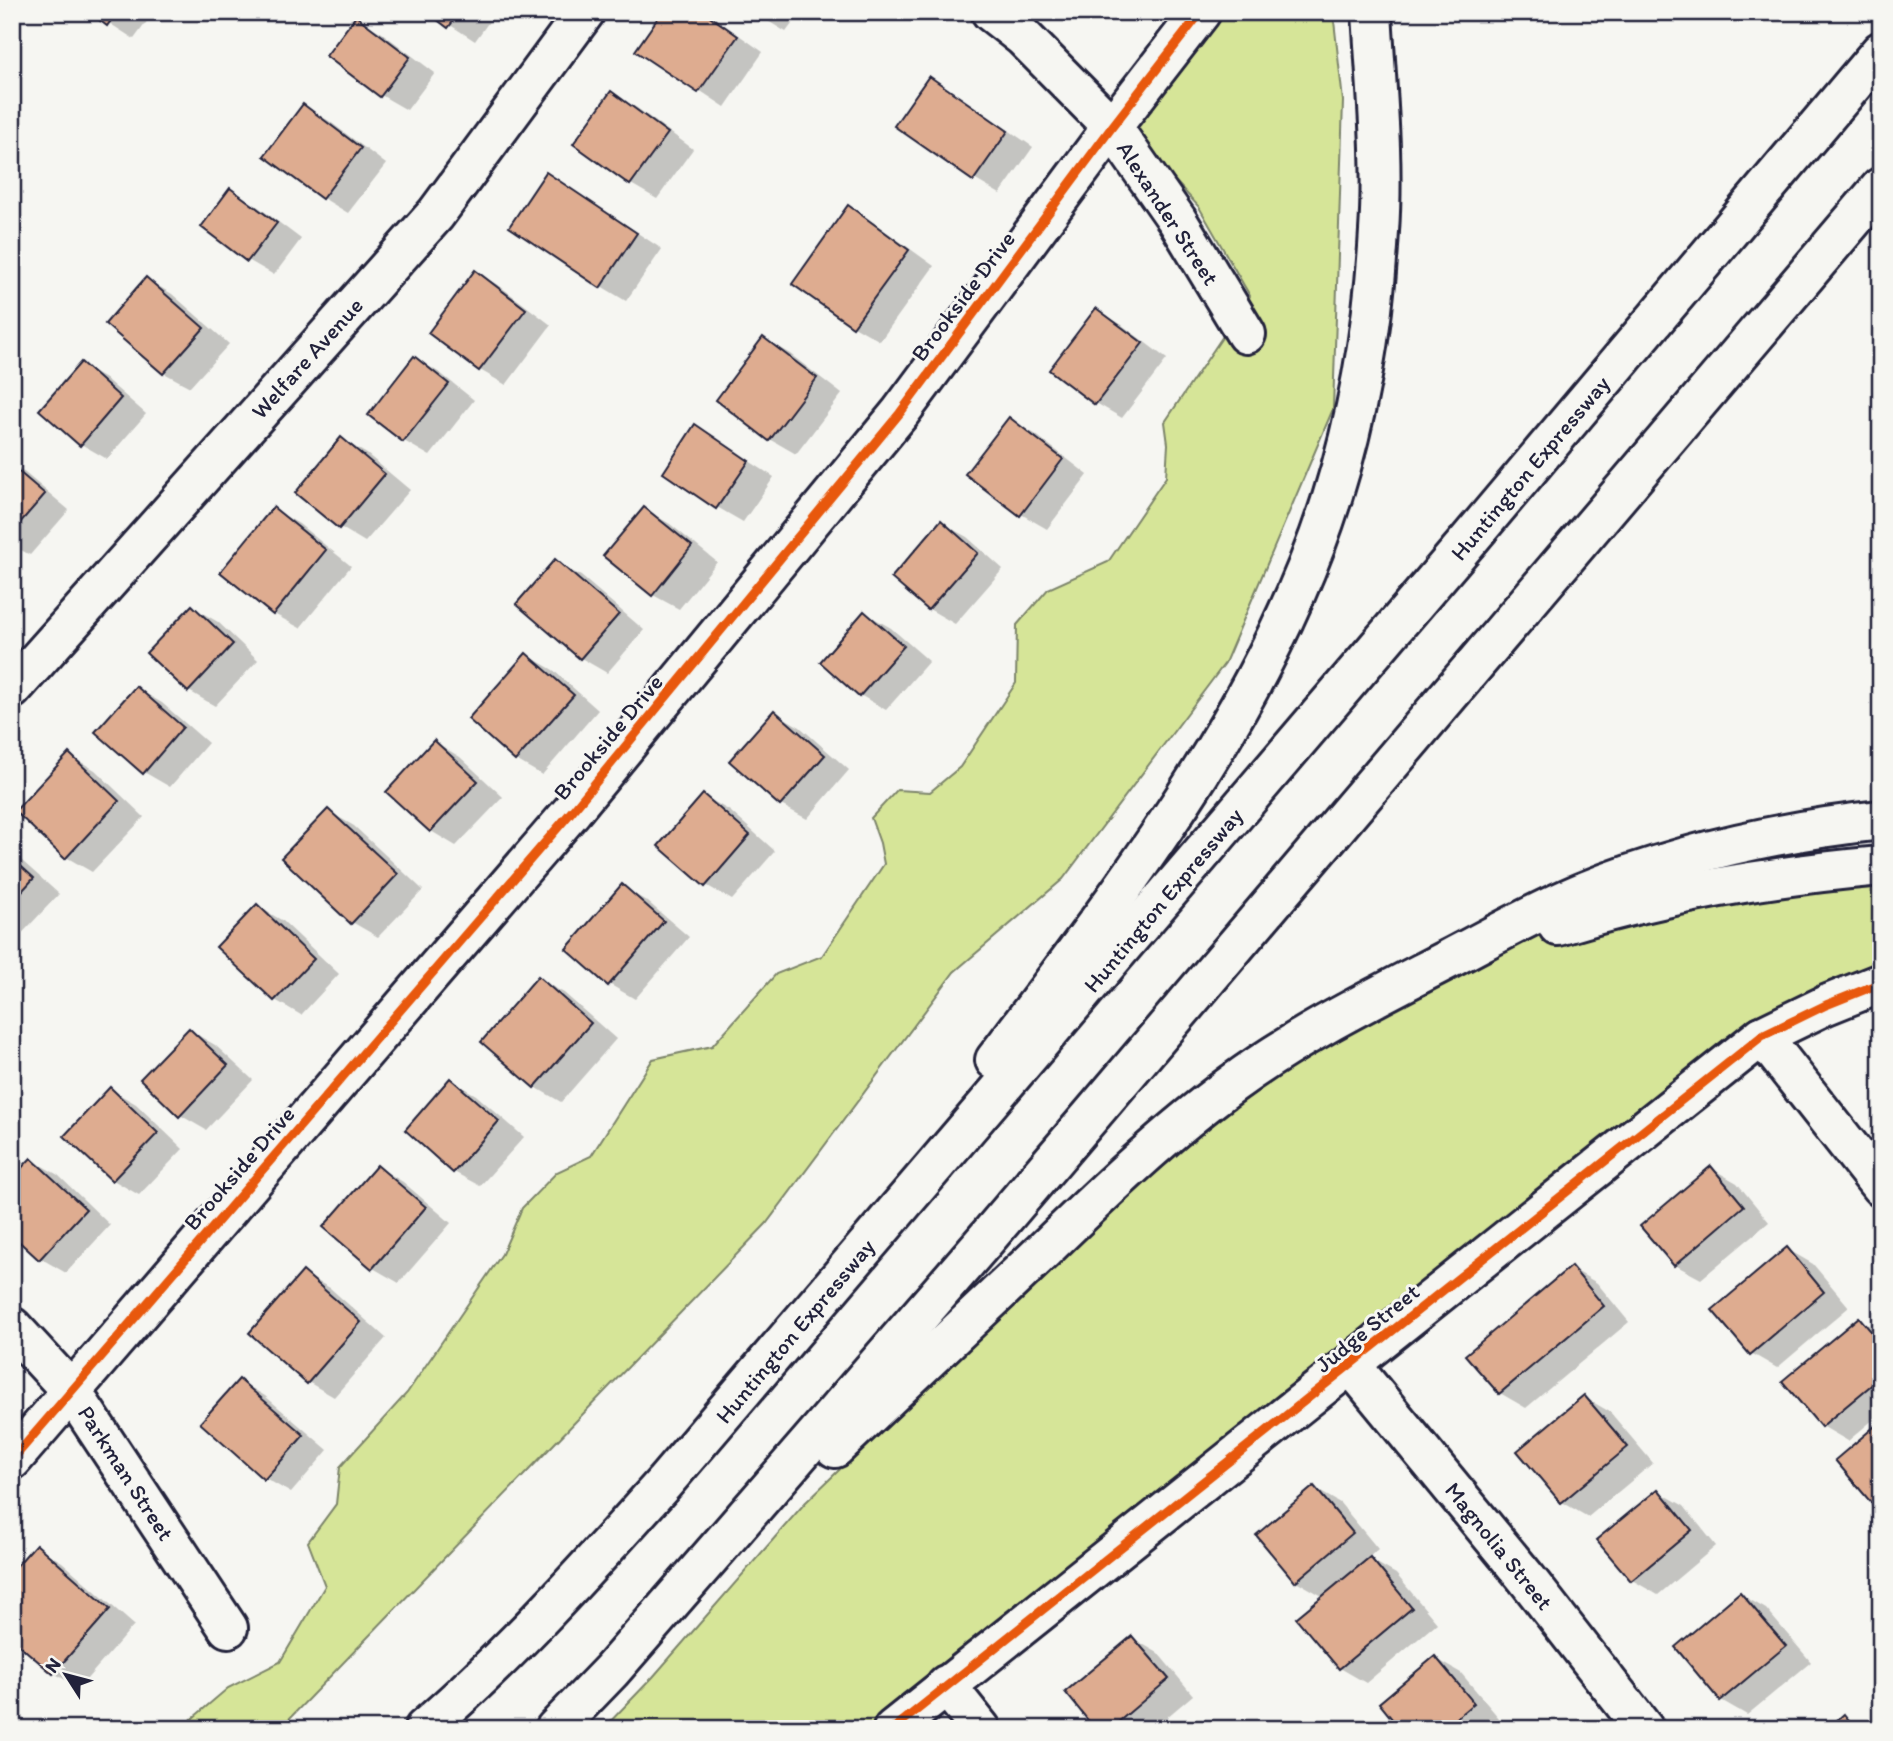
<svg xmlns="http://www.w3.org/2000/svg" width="1893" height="1741" font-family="Itim,sans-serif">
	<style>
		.green { fill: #d6e598; stroke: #7c846a; stroke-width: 2 }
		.shadow { fill: #0003 }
		.building { fill: #deac90; stroke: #22223b; stroke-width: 2 }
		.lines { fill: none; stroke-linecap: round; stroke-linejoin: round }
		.minor-casing { stroke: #22223b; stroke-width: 44 }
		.highway-casing { stroke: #22223b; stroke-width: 44 }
		.minor { stroke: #f6f6f2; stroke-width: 38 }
		.highway { stroke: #f6f6f2; stroke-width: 38 }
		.cycleway-casing { stroke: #f6f6f2; stroke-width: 13 }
		.cycleway { stroke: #e8590c; stroke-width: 9 }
		.labels { text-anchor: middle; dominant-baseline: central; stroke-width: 6; stroke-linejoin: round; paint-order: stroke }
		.street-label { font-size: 23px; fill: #22223b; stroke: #f6f6f2 }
	</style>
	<rect width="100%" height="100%" fill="#f6f6f2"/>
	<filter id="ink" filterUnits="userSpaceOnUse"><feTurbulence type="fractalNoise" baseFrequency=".0143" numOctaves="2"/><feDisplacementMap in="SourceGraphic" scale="14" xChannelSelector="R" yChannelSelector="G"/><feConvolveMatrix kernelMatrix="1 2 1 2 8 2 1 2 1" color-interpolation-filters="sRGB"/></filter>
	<g filter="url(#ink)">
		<g class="green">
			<polygon points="1220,12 1333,12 1343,101 1333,409 1225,663 1063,879 954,972 766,1224 289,1719 275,1729 180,1729 228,1688 280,1662 325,1586 308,1542 336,1504 340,1467 407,1393 502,1254 522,1208 557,1172 591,1156 653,1059 712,1046 776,974 822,956 884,864 880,843 871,818 897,790 930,792 960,767 1016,683 1017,625 1048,589 1108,562 1166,477 1168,444 1165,422 1250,296 1199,207 1130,131 1170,73"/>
			<polygon points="1881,876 1881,977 1759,1034 889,1729 603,1729 653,1677 805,1503 1221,1101 1534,926"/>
		</g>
		<g class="shadow">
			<polygon points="92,12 154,12 134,39"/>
			<polygon points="430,12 496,12 475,41"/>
			<polygon points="664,12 706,12 763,52 725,107 638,50"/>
			<polygon points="753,12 801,12 786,32"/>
			<polygon points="356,18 382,33 435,73 407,110 381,95"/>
			<polygon points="929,78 955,93 1033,147 1000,194 974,179"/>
			<polygon points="611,93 637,108 693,149 657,199 631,184 575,143"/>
			<polygon points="304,106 329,121 386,164 348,213 323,198"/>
			<polygon points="12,140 23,148 12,163"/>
			<polygon points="547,174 662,249 626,301 601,286"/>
			<polygon points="231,191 257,206 301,239 274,275 248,260"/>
			<polygon points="848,208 874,223 934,266 880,341 854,326 794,283"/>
			<polygon points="475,272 501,287 551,325 506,385 480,370 430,332"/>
			<polygon points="146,279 172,294 229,344 190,387 164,373"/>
			<polygon points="1097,310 1122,325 1167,359 1122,418 1096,403"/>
			<polygon points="764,339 790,354 842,394 796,454 770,439"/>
			<polygon points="414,358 440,373 474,400 430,456 404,441 371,414"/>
			<polygon points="81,365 107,380 146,414 107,459 81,444"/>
			<polygon points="1009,420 1035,434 1088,475 1047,529 1021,514"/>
			<polygon points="696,427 774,477 743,522 717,507"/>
			<polygon points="341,439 367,454 410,490 365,542 340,527"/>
			<polygon points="12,462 69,510 30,555 12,545"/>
			<polygon points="273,509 299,524 351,566 300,628 274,614"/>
			<polygon points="644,509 670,524 717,562 679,609 653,595"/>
			<polygon points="941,523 967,537 1003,569 955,624 929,609"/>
			<polygon points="555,562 581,576 644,630 607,673 581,658"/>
			<polygon points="192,607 218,622 258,660 215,706 189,691"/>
			<polygon points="865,613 891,628 929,661 886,710 860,695"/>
			<polygon points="527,655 553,670 598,710 542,775 516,760"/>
			<polygon points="136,688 162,703 208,743 170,787 144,772"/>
			<polygon points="774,712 800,727 849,770 807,819 781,805"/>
			<polygon points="435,742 460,757 503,797 456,846 431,831"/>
			<polygon points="69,755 95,770 144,817 92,872 66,857"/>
			<polygon points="704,796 730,811 775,851 732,900 706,885"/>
			<polygon points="328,811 354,826 423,890 378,937 352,922"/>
			<polygon points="12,852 59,894 12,944"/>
			<polygon points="622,887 648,902 689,937 635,999 609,984"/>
			<polygon points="257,906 283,921 339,974 301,1015 275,1000 219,947"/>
			<polygon points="539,979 564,993 616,1039 561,1102 535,1087 483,1041"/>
			<polygon points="189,1030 215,1045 253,1080 206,1130 180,1115"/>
			<polygon points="450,1080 476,1095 524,1137 480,1186 454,1172 407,1130"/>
			<polygon points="110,1089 136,1104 183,1149 139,1195 113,1180"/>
			<polygon points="32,1160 58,1175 110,1225 66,1273 40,1258"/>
			<polygon points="378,1167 403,1182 451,1223 399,1283 373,1268 326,1227"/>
			<polygon points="1711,1168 1737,1183 1769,1222 1701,1279 1675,1265"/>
			<polygon points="1787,1249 1813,1264 1849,1307 1777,1368 1751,1353"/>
			<polygon points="1571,1268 1597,1283 1629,1322 1526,1408 1500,1393 1468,1355"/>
			<polygon points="304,1274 330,1288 386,1338 334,1397 308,1382"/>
			<polygon points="1859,1319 1881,1332 1881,1413 1848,1441 1822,1426"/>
			<polygon points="240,1381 265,1396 328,1450 291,1493 265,1478"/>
			<polygon points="1584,1397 1610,1412 1653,1463 1588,1517 1562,1502 1520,1451"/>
			<polygon points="1314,1488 1340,1503 1378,1549 1368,1558 1396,1574 1437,1623 1366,1683 1340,1668 1324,1597 1296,1581 1258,1535"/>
			<polygon points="1658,1491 1684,1506 1716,1546 1658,1595 1632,1580"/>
			<polygon points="36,1547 62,1562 134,1625 79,1688 54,1673"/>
			<polygon points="1740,1594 1766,1609 1811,1662 1747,1715 1721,1700"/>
			<polygon points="1132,1638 1158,1653 1193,1695 1153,1729 1097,1729"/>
			<polygon points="1435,1658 1461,1673 1499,1718 1486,1729 1402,1729"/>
			<polygon points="12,1681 23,1690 12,1702"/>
			<polygon points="1844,1716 1866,1729 1829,1729"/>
		</g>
		<g class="building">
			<polygon points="89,12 117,12 107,26"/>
			<polygon points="427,12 460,12 448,28"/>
			<polygon points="662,12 704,12 738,36 698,93 635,51"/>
			<polygon points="751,12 764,12 759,19"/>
			<polygon points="356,16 410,57 380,97 326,56"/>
			<polygon points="929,76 1008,131 973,181 894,126"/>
			<polygon points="611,91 668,133 630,185 573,144"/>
			<polygon points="303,104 361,148 322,199 264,156"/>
			<polygon points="546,172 637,233 600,288 509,227"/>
			<polygon points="230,188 277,223 247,262 201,227"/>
			<polygon points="848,205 909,250 853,327 792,284"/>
			<polygon points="475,270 526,309 479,371 428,333"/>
			<polygon points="146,277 204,328 163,374 105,324"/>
			<polygon points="1096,308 1143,343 1095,405 1049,370"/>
			<polygon points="763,337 817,378 769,441 716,400"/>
			<polygon points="414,356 449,384 403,442 368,415"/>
			<polygon points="81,362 121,398 80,446 39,410"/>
			<polygon points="1009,417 1063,459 1020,516 965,474"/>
			<polygon points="695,424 749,461 716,509 663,473"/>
			<polygon points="341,437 385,474 339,529 295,493"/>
			<polygon points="12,466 45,494 12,532"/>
			<polygon points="273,507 326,550 273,615 220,572"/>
			<polygon points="644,507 692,546 652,596 603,556"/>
			<polygon points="941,520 978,553 928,610 891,578"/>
			<polygon points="555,559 619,614 580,659 516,604"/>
			<polygon points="192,605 233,644 188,692 146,653"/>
			<polygon points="864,611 904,646 859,697 820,662"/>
			<polygon points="526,653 574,695 515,761 468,719"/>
			<polygon points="136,686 183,727 143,774 95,732"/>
			<polygon points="774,710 825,755 780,806 729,761"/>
			<polygon points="434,740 478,781 430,832 386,792"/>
			<polygon points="69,753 119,801 65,859 15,811"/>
			<polygon points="703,794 750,835 705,887 658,846"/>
			<polygon points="328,809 398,874 351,924 281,858"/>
			<polygon points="12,858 34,878 12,902"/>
			<polygon points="622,884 664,921 608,986 566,949"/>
			<polygon points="257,904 314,959 274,1001 216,947"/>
			<polygon points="538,976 591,1023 534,1088 481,1042"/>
			<polygon points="189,1028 228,1065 179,1117 140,1079"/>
			<polygon points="450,1078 499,1121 453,1173 405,1130"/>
			<polygon points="110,1087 158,1133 112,1181 64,1136"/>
			<polygon points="31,1158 86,1209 39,1260 12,1235 12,1178"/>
			<polygon points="377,1165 426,1207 372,1269 323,1227"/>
			<polygon points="1711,1166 1744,1206 1674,1266 1640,1226"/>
			<polygon points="1787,1247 1824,1292 1750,1355 1712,1310"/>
			<polygon points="1571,1266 1604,1306 1499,1394 1465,1355"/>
			<polygon points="303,1271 361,1322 307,1384 249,1333"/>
			<polygon points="1859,1317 1881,1343 1881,1377 1821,1427 1782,1381"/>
			<polygon points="239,1379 304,1435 264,1480 200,1423"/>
			<polygon points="1584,1395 1628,1447 1561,1503 1517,1451"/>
			<polygon points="1881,1421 1881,1500 1874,1506 1835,1460"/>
			<polygon points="1314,1486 1353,1533 1295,1582 1256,1535"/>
			<polygon points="1658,1489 1692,1530 1631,1581 1596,1540"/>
			<polygon points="36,1544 110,1609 53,1674 12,1639 12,1571"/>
			<polygon points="1370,1557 1412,1608 1339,1669 1296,1618"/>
			<polygon points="1740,1592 1786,1646 1720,1701 1675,1647"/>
			<polygon points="1132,1636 1169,1679 1110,1729 1095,1729 1065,1692"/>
			<polygon points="1435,1656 1474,1703 1443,1729 1400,1729 1379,1703"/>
			<polygon points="1844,1714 1856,1729 1827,1729"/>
		</g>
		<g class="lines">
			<g class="minor-casing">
				<g id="minor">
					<polyline points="991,12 1023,37 1112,127 1177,220 1246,334"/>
					<polyline points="12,689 436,214 585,12"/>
					<polyline points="1762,1036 1881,1187"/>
					<polyline points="12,1327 72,1392 228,1628"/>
					<polyline points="1351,1365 1527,1579 1644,1729"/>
					<polyline points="12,1460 573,810 900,413 1112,127 1201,12"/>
					<polyline points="946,1685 981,1729"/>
					<polyline points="893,1729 1762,1036 1826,1005 1881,983"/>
				</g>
			</g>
			<g class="highway-casing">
				<g id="highway">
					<path d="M1558,926C1667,893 1768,876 1881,866"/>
					<path d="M995,1060C1126,885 1265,709 1332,498C1359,412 1374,321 1379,231C1384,158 1376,85 1372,12"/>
					<path d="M835,1448C904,1382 974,1316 1044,1250C1104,1192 1165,1133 1232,1084C1300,1034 1374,998 1449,959C1493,936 1537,911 1583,892C1680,853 1778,831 1881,820"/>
					<path d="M424,1729C511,1654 587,1569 664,1483L1469,540L1881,51"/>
					<polyline points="555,1729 611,1671 718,1548 987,1238 1881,187"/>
				</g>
			</g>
			<use href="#minor" class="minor"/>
			<use href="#highway" class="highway"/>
			<g class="cycleway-casing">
				<g id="cycleway">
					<polyline points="12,1460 573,810 900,413 1112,127 1201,12"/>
					<polyline points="893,1729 1762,1036 1826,1005 1881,983"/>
				</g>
			</g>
			<use href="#cycleway" class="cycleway"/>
		</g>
	</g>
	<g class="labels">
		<g class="street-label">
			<text transform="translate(1168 213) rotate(57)">Alexander Street</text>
			<text transform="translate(963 296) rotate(-53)">Brookside Drive</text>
			<text transform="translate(307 358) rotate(-48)">Welfare Avenue</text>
			<text transform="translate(1530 468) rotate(-50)">Huntington Expressway</text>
			<text transform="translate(608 737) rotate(-50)">Brookside Drive</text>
			<text transform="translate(1163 900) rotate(-50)">Huntington Expressway</text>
			<text transform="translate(239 1168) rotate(-49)">Brookside Drive</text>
			<text transform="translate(1367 1328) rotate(-39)">Judge Street</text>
			<text transform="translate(795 1331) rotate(-50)">Huntington Expressway</text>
			<text transform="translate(126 1473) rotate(57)">Parkman Street</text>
			<text transform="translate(1499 1546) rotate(51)">Magnolia Street</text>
		</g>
	</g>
	<rect width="1893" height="1741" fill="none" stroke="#f6f6f2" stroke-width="42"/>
	<rect x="21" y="21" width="1851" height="1699" fill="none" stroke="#22223b" stroke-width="2.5" filter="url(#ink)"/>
	<g transform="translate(66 1675) rotate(306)" stroke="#f6f6f2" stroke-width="5" paint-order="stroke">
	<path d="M0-5L12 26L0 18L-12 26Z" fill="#22223b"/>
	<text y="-10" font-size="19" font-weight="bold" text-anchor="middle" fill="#22223b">N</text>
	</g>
</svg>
